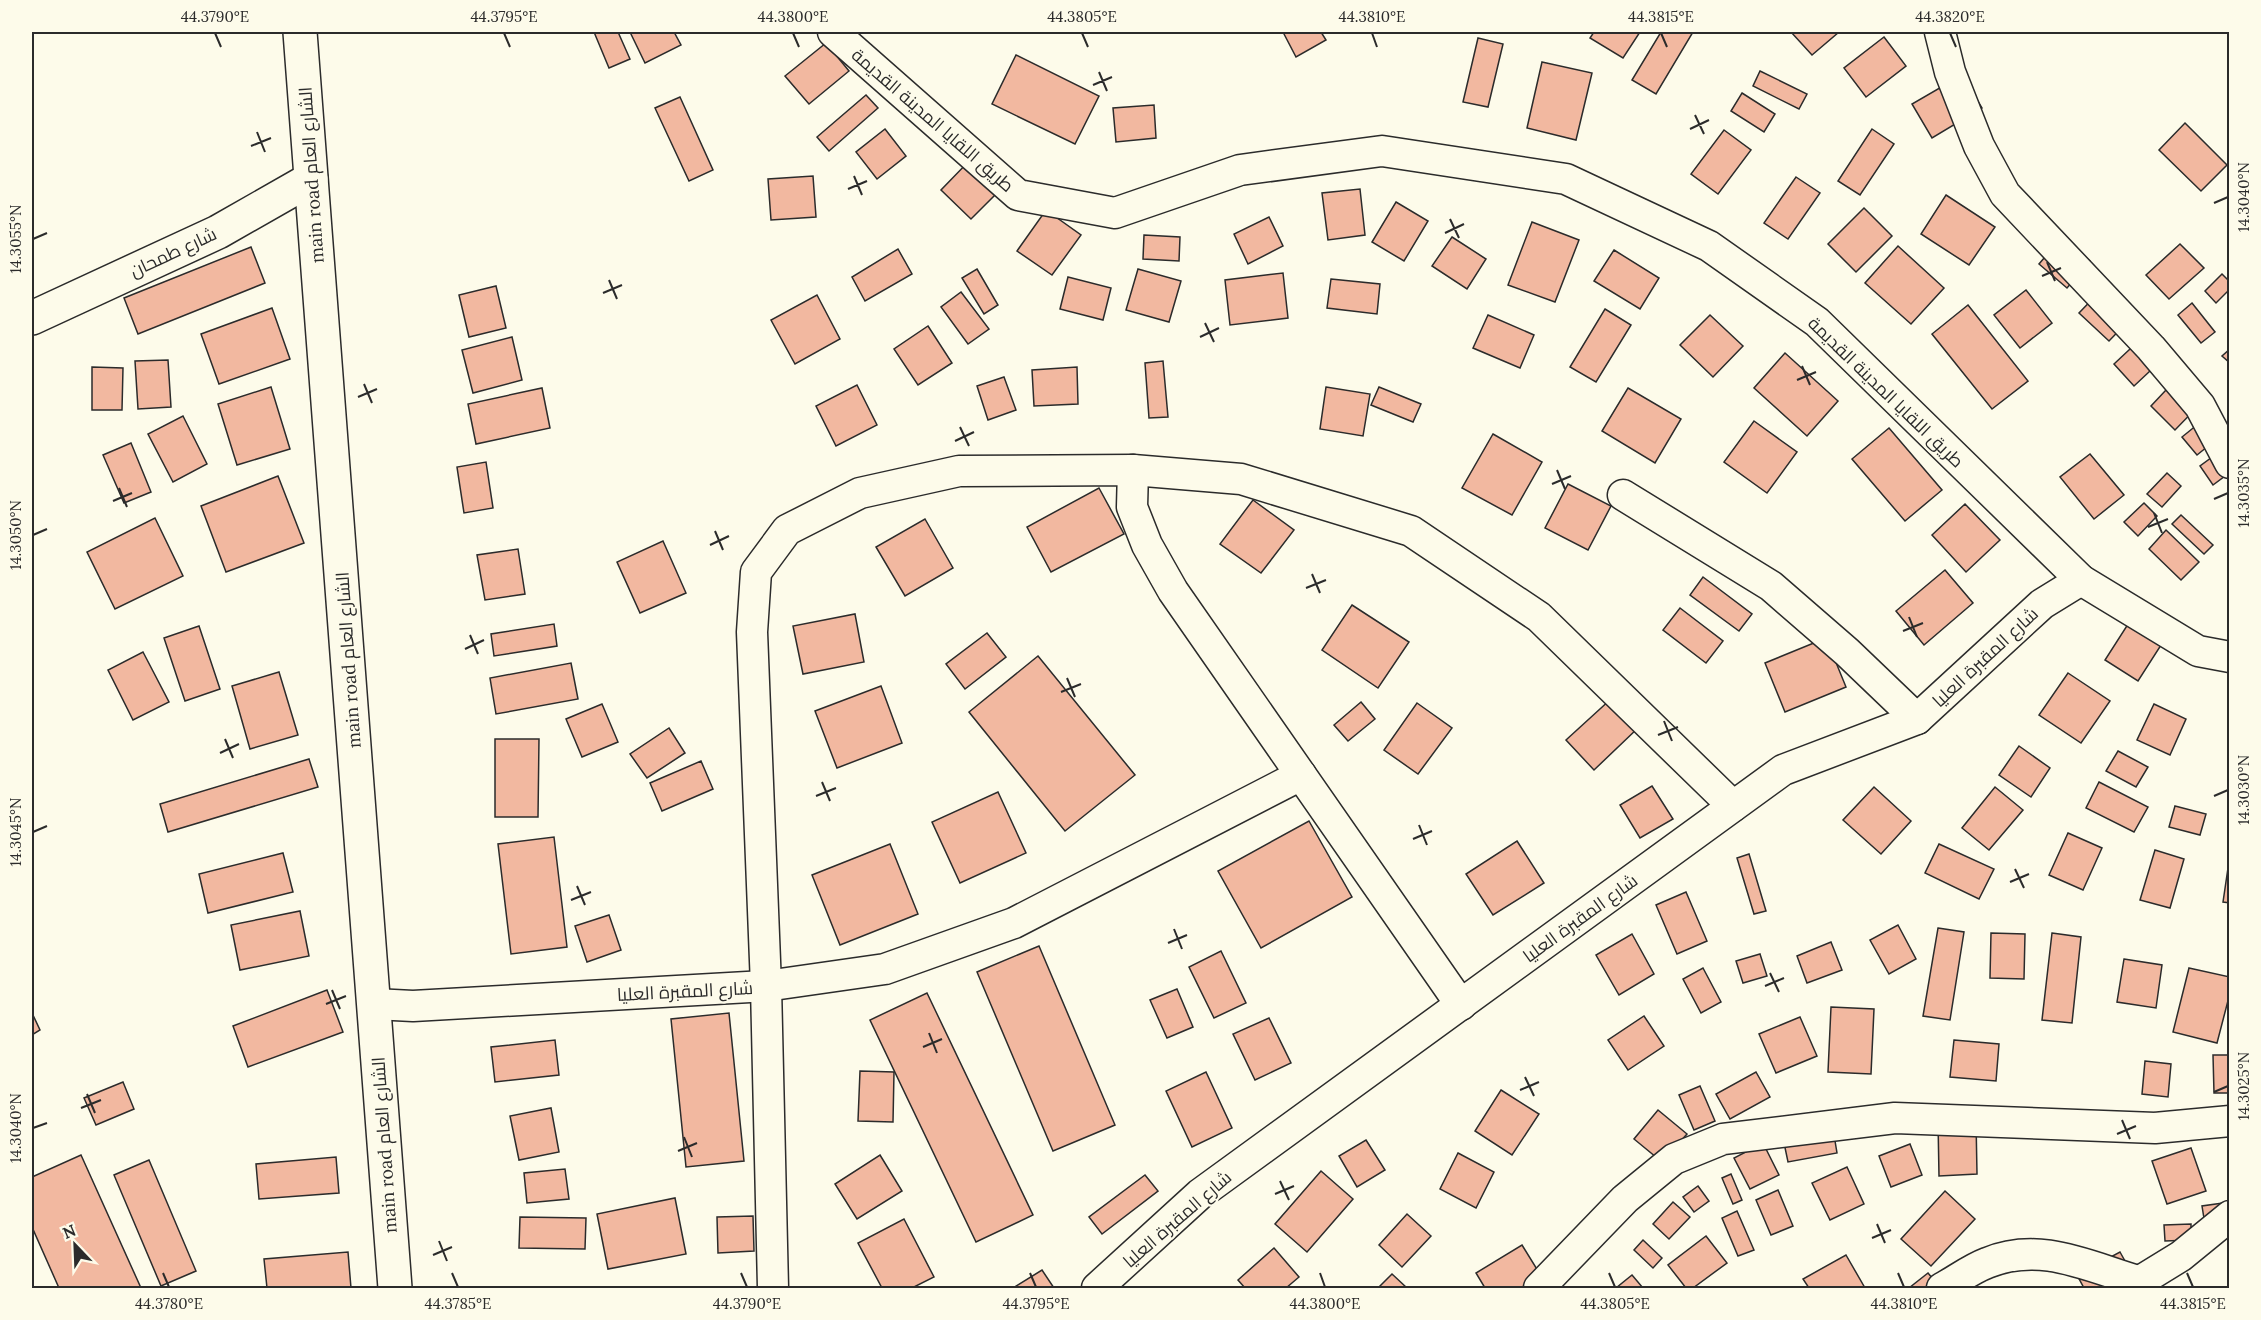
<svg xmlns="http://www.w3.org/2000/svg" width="2261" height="1320" font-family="Lora,Cairo,serif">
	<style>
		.building { fill: #f2b8a0; stroke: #2b2b2b; stroke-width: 1.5 }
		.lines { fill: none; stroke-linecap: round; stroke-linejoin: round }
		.minor-casing { stroke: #2b2b2b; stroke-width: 33 }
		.tertiary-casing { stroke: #2b2b2b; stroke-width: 36 }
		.secondary-casing { stroke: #2b2b2b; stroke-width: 36 }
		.minor { stroke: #fdfbea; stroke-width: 30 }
		.tertiary { stroke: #fdfbea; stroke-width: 33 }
		.secondary { stroke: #fdfbea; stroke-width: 33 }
		.ticks { fill: none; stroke: #2b2b2b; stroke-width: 2 }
		.labels { text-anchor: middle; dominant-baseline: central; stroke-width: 4.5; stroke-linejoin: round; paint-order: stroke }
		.street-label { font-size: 18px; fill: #2b2b2b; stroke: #fdfbea }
		.neatline { fill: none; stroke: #2b2b2b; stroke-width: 2 }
		.ticks-label { font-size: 15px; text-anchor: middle; fill: #2b2b2b }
	</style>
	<rect width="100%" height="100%" fill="#fdfbea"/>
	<g class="building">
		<polygon points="594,32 618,32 630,59 609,68"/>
		<polygon points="630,32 674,32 681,45 645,63"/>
		<polygon points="1283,32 1321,32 1326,40 1296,57"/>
		<polygon points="1594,32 1640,32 1623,58 1590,38"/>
		<polygon points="1661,32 1693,32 1656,94 1632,80"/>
		<polygon points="1791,32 1839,32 1812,55"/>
		<polygon points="1884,37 1906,66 1866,97 1844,68"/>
		<polygon points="1478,38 1503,44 1488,107 1463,102"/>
		<polygon points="826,43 849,71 809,104 785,76"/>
		<polygon points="1016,55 1099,96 1075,144 992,104"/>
		<polygon points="1542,62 1592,73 1576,140 1527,128"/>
		<polygon points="1760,71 1807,94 1799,109 1753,86"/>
		<polygon points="1962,75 1982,108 1932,138 1912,104"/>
		<polygon points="1742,93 1775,114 1764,132 1731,111"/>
		<polygon points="866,95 878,108 829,151 817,137"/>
		<polygon points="680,97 713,170 689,181 655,108"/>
		<polygon points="1154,105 1156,138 1116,142 1113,108"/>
		<polygon points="2185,123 2227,165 2201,191 2159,150"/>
		<polygon points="885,129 906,156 877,179 856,152"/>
		<polygon points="1872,129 1894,144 1860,195 1838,181"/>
		<polygon points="1724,130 1751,150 1718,194 1691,174"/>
		<polygon points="970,160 1000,190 971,219 941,190"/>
		<polygon points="813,176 816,217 771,220 768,179"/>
		<polygon points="1796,177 1820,193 1788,239 1764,223"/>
		<polygon points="1360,189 1365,235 1328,240 1322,193"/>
		<polygon points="1946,195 1995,227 1969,265 1921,234"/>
		<polygon points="1396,202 1428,221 1404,261 1372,242"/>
		<polygon points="1864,208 1892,236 1856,272 1828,244"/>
		<polygon points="1046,210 1081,235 1052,275 1017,251"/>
		<polygon points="1269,217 1283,246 1248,264 1234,234"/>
		<polygon points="1532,222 1579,240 1555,302 1508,285"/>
		<polygon points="1144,235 1180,237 1179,261 1143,259"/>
		<polygon points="1452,237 1486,259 1467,289 1432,266"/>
		<polygon points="2062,237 2090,261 2067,288 2039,264"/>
		<polygon points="2180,244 2204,268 2169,299 2146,275"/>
		<polygon points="1898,246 1944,288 1911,324 1865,283"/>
		<polygon points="251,247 265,283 138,334 124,298"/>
		<polygon points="898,249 912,274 865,301 852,277"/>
		<polygon points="1614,250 1659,278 1640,309 1594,281"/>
		<polygon points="977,269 998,305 984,314 962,278"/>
		<polygon points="1138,269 1181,281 1169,322 1126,310"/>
		<polygon points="1283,273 1288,318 1230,325 1225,280"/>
		<polygon points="2222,274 2230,282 2230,289 2216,303 2205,291"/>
		<polygon points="1068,277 1111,288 1103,320 1060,309"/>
		<polygon points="1331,279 1380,284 1377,314 1327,308"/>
		<polygon points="496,286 506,328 469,337 459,295"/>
		<polygon points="2105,286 2135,314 2109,341 2079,313"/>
		<polygon points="2026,290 2052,323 2020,348 1994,315"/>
		<polygon points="961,292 989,329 968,344 941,307"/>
		<polygon points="817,295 840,339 795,364 771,320"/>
		<polygon points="2192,303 2215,332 2201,343 2178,315"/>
		<polygon points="1968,305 2028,381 1992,409 1932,334"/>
		<polygon points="272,308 290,359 219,384 201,334"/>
		<polygon points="1605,309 1631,325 1596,382 1570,367"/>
		<polygon points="1488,315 1534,335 1520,368 1473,348"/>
		<polygon points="1710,315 1743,346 1713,377 1680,345"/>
		<polygon points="928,326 952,363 918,385 894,349"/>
		<polygon points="2145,335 2165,357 2134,386 2114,364"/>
		<polygon points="512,337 522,380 473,393 462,350"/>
		<polygon points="2230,349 2230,363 2222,356"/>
		<polygon points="1785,353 1838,401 1807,436 1754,388"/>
		<polygon points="168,360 171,407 138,409 135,361"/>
		<polygon points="1163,361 1168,417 1149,418 1145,363"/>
		<polygon points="92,367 123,368 122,410 92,410"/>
		<polygon points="1077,367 1078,404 1034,406 1032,370"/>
		<polygon points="2181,374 2206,398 2175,430 2151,406"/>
		<polygon points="1004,377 1016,410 988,420 977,386"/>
		<polygon points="857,385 877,425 836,446 816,406"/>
		<polygon points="271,387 290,449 237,465 218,404"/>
		<polygon points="1326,387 1370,394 1363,436 1320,429"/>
		<polygon points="1379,387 1421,404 1413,422 1371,405"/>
		<polygon points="542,388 550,428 476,444 468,404"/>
		<polygon points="1628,388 1681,419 1655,463 1602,431"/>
		<polygon points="183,416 207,464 173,482 148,434"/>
		<polygon points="2208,416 2223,434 2197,455 2182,437"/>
		<polygon points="1754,421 1797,452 1767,493 1724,462"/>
		<polygon points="1889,428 1942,490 1905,521 1852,459"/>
		<polygon points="1493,434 1542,462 1512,515 1462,488"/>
		<polygon points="131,443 151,492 124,503 103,455"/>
		<polygon points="2090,454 2124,495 2094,519 2060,477"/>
		<polygon points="2215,455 2229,473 2213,485 2200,466"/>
		<polygon points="486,462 493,508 464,513 457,467"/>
		<polygon points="2167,473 2181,486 2162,507 2147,494"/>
		<polygon points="278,476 304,543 226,572 201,506"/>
		<polygon points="1568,484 1611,506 1588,550 1545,528"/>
		<polygon points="1099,488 1124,534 1051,572 1027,527"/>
		<polygon points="1253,500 1294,530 1261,573 1220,544"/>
		<polygon points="2144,503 2157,516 2138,536 2124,522"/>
		<polygon points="1965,504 2000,540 1966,572 1932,535"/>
		<polygon points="2181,515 2213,545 2204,554 2172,524"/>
		<polygon points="155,518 183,576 115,609 87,552"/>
		<polygon points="925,519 953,568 905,596 876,547"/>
		<polygon points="2166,530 2199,562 2181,580 2149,549"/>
		<polygon points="663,541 686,593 640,613 617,562"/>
		<polygon points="518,549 525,594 485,600 477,555"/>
		<polygon points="1945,570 1973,603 1924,645 1896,611"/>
		<polygon points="1703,577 1752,614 1739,631 1690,595"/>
		<polygon points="1352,605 1409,642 1378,688 1322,650"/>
		<polygon points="1680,608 1723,641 1706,663 1663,630"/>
		<polygon points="855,614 864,662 803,674 793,626"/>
		<polygon points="2130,621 2163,642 2138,681 2105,660"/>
		<polygon points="554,624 557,646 494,656 491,634"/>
		<polygon points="199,626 220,689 185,701 164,638"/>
		<polygon points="987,633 1006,657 965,689 946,664"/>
		<polygon points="1826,638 1846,687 1785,712 1765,663"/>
		<polygon points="143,652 169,702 133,720 108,670"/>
		<polygon points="1038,656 1135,775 1065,831 969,712"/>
		<polygon points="571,663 578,699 496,714 490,678"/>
		<polygon points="279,672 298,735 250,749 232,686"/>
		<polygon points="2068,673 2110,701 2081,743 2039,715"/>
		<polygon points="881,686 902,743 837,768 815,711"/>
		<polygon points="1612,698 1639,727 1594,770 1566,740"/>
		<polygon points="1361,702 1375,719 1348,741 1334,725"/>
		<polygon points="1417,703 1452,728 1418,774 1384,750"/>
		<polygon points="602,704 618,742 582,757 566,719"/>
		<polygon points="2154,704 2186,719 2170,755 2137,740"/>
		<polygon points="669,728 685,753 647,778 630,754"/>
		<polygon points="495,739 539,739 538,817 495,817"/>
		<polygon points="2019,746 2050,768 2031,797 1999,775"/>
		<polygon points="2118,751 2148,767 2136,787 2106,771"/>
		<polygon points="309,759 318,787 168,832 160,804"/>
		<polygon points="701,761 713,789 662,811 650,783"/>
		<polygon points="2099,782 2148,807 2134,832 2086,808"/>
		<polygon points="1652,786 1673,819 1640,838 1620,805"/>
		<polygon points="1874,787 1911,821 1881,854 1843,820"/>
		<polygon points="1995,787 2023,810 1989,850 1962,828"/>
		<polygon points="998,792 1026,853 960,883 932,822"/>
		<polygon points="2175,806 2206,814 2200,835 2169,827"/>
		<polygon points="1309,821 1352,897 1261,948 1218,871"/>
		<polygon points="2068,833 2102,848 2083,890 2049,875"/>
		<polygon points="554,837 567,947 511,954 498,844"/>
		<polygon points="1517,841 1544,883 1493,915 1466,874"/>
		<polygon points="890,844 918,914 840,945 812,875"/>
		<polygon points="1939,844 1994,869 1979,899 1925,873"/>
		<polygon points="2155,850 2184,859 2170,908 2140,900"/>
		<polygon points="283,853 293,892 208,913 199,874"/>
		<polygon points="1749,854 1766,911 1754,914 1737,858"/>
		<polygon points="2228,868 2230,868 2230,903 2223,902"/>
		<polygon points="1686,892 1707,941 1677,954 1656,905"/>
		<polygon points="300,911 309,956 240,970 231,925"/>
		<polygon points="609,915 621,950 587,962 575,926"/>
		<polygon points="1898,925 1916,959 1889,974 1870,940"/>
		<polygon points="1938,928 1964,932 1950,1020 1923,1016"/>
		<polygon points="1991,933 2025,934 2024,979 1990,978"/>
		<polygon points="2052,933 2081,937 2072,1023 2042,1020"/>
		<polygon points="1632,934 1654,974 1619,995 1596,955"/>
		<polygon points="1831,942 1842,970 1807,983 1797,956"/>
		<polygon points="1039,946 1115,1125 1053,1151 977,972"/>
		<polygon points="1221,951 1246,1003 1214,1018 1189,967"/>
		<polygon points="1760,954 1767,976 1743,983 1736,961"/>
		<polygon points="2124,959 2162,965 2156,1008 2117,1002"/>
		<polygon points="1703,968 1721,1002 1701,1013 1683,979"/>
		<polygon points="2189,968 2230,977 2230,993 2217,1043 2173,1032"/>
		<polygon points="1177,989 1193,1027 1167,1038 1150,1000"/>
		<polygon points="327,990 343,1032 248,1067 233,1026"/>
		<polygon points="927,993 1033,1215 976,1242 870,1020"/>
		<polygon points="1831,1007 1874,1009 1871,1074 1828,1072"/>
		<polygon points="32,1013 40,1030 32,1035"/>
		<polygon points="729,1013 744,1161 686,1167 671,1019"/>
		<polygon points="1644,1016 1664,1046 1628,1070 1608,1040"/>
		<polygon points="1800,1017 1817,1056 1776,1073 1759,1034"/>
		<polygon points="1269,1018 1291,1063 1255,1080 1233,1034"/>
		<polygon points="555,1040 559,1075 495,1082 491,1047"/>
		<polygon points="1954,1040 1999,1044 1996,1081 1950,1077"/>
		<polygon points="2213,1055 2230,1055 2230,1093 2214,1093"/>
		<polygon points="2145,1061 2171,1064 2168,1097 2142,1094"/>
		<polygon points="860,1071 894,1072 893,1122 858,1121"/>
		<polygon points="1206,1072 1232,1128 1192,1147 1166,1091"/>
		<polygon points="1756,1072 1770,1097 1730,1119 1716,1094"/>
		<polygon points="123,1082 134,1109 96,1125 84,1098"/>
		<polygon points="1700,1086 1715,1121 1694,1130 1679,1095"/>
		<polygon points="1501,1090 1539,1114 1512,1155 1475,1131"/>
		<polygon points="551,1108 559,1152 519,1160 510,1116"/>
		<polygon points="1658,1110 1687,1134 1662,1162 1634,1139"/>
		<polygon points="1976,1120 1977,1174 1939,1176 1938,1121"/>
		<polygon points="1833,1129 1837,1153 1788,1162 1783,1138"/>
		<polygon points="1366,1140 1385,1170 1357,1187 1339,1156"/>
		<polygon points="1763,1143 1779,1175 1750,1189 1734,1158"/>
		<polygon points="1910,1144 1922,1175 1891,1187 1879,1156"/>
		<polygon points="2191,1148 2206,1191 2167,1204 2152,1161"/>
		<polygon points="1458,1153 1494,1172 1476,1208 1440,1189"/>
		<polygon points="81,1155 141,1288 59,1288 32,1227 32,1177"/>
		<polygon points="880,1155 902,1191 857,1219 835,1184"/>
		<polygon points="336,1157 339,1193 259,1199 256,1164"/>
		<polygon points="149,1160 196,1271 161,1286 114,1175"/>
		<polygon points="1847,1167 1864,1204 1830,1220 1812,1183"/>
		<polygon points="565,1169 569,1199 527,1203 524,1173"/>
		<polygon points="1321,1171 1353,1199 1307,1252 1275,1224"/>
		<polygon points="1731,1174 1742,1200 1733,1204 1722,1178"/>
		<polygon points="1145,1175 1158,1191 1102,1234 1089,1217"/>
		<polygon points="1698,1186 1709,1201 1694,1212 1683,1197"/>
		<polygon points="1778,1190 1793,1226 1771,1235 1756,1200"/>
		<polygon points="1945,1191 1975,1219 1931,1266 1901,1239"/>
		<polygon points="675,1198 686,1254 608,1269 597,1214"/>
		<polygon points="1673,1202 1690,1217 1669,1239 1653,1224"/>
		<polygon points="2230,1202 2206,1231 2202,1206"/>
		<polygon points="1737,1211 1754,1250 1738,1256 1722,1218"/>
		<polygon points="1407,1214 1431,1236 1402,1267 1379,1245"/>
		<polygon points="753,1216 754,1251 718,1253 717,1217"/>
		<polygon points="520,1217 586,1218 585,1249 519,1248"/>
		<polygon points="904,1219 934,1277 912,1288 882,1288 858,1243"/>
		<polygon points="2191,1224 2191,1240 2165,1241 2164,1225"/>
		<polygon points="1706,1236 1727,1263 1693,1288 1686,1288 1668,1265"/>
		<polygon points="1643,1240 1662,1258 1653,1268 1634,1250"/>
		<polygon points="1522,1245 1543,1279 1528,1288 1485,1288 1476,1273"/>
		<polygon points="1274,1248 1299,1277 1286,1288 1245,1288 1238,1280"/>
		<polygon points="348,1252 351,1288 267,1288 264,1259"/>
		<polygon points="2120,1252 2140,1288 2084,1288 2077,1275"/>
		<polygon points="1846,1255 1865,1288 1809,1288 1803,1279"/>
		<polygon points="1042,1270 1054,1288 1013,1288"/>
		<polygon points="1928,1273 1937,1284 1933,1288 1909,1288"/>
		<polygon points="1392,1274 1407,1288 1378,1288"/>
		<polygon points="1632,1275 1643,1288 1616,1288"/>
	</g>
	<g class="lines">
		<g class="minor-casing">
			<g id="minor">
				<polyline points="833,32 1018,195 1115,213 1240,170 1382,151 1566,179 1709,246 1817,322 2081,580 2198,651 2230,657"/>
				<polyline points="1940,32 1950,72 1979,146 2005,194 2151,348 2200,406 2230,463"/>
				<polyline points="1133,470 1132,507 1147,545 1173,591 1461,1005"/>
				<polyline points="1623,495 1771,586 1847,652 1917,719"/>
				<polyline points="374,1004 413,1006 766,986 885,969 1014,923 1301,775"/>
				<polyline points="773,1288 766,986 752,632 756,572 787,530 860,493 959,471 1133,470 1241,479 1411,531 1539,617 1733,806"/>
				<polyline points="1097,1288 1200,1194 1783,770 1917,719 2042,604 2081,580"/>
				<polyline points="1539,1288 1625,1199 1674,1159 1723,1139 1895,1118 2155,1128 2230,1121"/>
				<path d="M1942,1288C1957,1280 1971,1269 1987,1263C2040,1241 2087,1266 2138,1281"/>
				<polyline points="2129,1288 2181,1256 2230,1216"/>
			</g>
		</g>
		<g class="tertiary-casing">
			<polyline id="tertiary" points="32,318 218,232 311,179"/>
		</g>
		<g class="secondary-casing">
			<polyline id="secondary" points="300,32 395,1288"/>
		</g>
		<use href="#minor" class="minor"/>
		<use href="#tertiary" class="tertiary"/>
		<use href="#secondary" class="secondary"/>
	</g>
	<path class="ticks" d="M215,33L221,47M504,33L510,47M793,33L799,47M1082,33L1088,47M1372,33L1377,47M1661,33L1667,47M1950,33L1956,47M1099,72L1107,91M1093,85L1112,77M1695,115L1704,134M1690,129L1709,120M257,132L265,152M251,146L271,138M854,176L862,195M848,189L867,181M2214,203L2228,197M1450,219L1459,238M1445,233L1464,224M33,239L47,233M2047,262L2055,281M2042,276L2061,268M609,280L617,299M603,293L622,285M1205,323L1214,342M1200,337L1219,328M1802,366L1810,385M1797,380L1816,372M364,384L372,403M358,397L377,389M960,427L969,446M955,441L974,432M1557,470L1565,489M1552,484L1571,476M119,488L127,507M2214,499L2228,493M113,501L132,493M2154,513L2162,533M2148,527L2168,519M715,531L723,550M33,535L47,529M710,545L729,536M1312,574L1320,593M1306,588L1326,580M1909,617L1917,637M1903,631L1923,623M470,635L478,654M465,649L484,640M1067,678L1075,697M1061,692L1081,684M1664,721L1672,741M1658,735L1678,727M225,739L233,758M220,753L239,744M822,782L830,801M816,796L836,788M2214,796L2228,790M1419,825L1427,845M33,832L47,826M1413,839L1432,831M2015,869L2024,888M2010,882L2029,874M577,886L585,905M571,900L591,892M1174,929L1182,949M1168,943L1187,935M1770,973L1779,992M1765,986L1784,978M332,990L340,1009M326,1004L346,996M929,1033L937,1053M923,1047L942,1039M1525,1077L1534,1096M1520,1090L1539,1082M2214,1092L2228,1086M87,1094L95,1113M81,1108L101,1100M2122,1120L2130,1139M33,1128L47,1123M2117,1134L2136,1126M684,1137L692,1157M678,1151L697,1143M1280,1181L1289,1200M1275,1194L1294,1186M1877,1224L1885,1243M1872,1238L1891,1230M439,1241L447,1261M433,1255L452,1247M163,1273L169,1287M452,1273L458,1287M741,1273L747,1287M1030,1273L1036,1287M1320,1273L1325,1287M1609,1273L1615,1287M1898,1273L1904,1287M2187,1273L2193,1287"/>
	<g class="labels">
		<g class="street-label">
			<text transform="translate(933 120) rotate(41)">طريق اللقايا المدينة القديمة</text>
			<text transform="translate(311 175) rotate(-94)">main road الشارع العام</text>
			<text transform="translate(173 252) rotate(-25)">شارع طمحان</text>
			<text transform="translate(1886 392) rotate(44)">طريق اللقايا المدينة القديمة</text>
			<text transform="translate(1985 657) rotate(-43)">شارع المقبرة العليا</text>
			<text transform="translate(348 660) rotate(-94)">main road الشارع العام</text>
			<text transform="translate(1580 918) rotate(-36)">شارع المقبرة العليا</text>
			<text transform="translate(685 991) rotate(-3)">شارع المقبرة العليا</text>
			<text transform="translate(384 1145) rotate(-94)">main road الشارع العام</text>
			<text transform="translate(1177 1219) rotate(-41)">شارع المقبرة العليا</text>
		</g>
	</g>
	<rect width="2261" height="1320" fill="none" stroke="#fdfbea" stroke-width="66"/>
	<g transform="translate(75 1245) rotate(337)" stroke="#fdfbea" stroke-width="4.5" paint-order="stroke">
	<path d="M0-4.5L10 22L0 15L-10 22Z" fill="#2b2b2b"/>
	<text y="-9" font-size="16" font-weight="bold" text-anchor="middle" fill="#2b2b2b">N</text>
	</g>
	<rect x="33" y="33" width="2195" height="1254" class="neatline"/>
	<g class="ticks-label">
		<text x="215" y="22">44.3790°E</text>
		<text x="504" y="22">44.3795°E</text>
		<text x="793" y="22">44.3800°E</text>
		<text x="1082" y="22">44.3805°E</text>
		<text x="1372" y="22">44.3810°E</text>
		<text x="1661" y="22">44.3815°E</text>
		<text x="1950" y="22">44.3820°E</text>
		<text transform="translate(2244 197) rotate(-90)" y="5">14.3040°N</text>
		<text transform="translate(16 239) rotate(-90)" y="5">14.3055°N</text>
		<text transform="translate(2244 493) rotate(-90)" y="5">14.3035°N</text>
		<text transform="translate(16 535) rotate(-90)" y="5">14.3050°N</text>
		<text transform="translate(2244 790) rotate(-90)" y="5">14.3030°N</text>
		<text transform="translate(16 832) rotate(-90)" y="5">14.3045°N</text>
		<text transform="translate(2244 1086) rotate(-90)" y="5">14.3025°N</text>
		<text transform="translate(16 1128) rotate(-90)" y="5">14.3040°N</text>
		<text x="169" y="1309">44.3780°E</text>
		<text x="458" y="1309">44.3785°E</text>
		<text x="747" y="1309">44.3790°E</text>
		<text x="1036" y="1309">44.3795°E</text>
		<text x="1325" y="1309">44.3800°E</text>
		<text x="1615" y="1309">44.3805°E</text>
		<text x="1904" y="1309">44.3810°E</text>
		<text x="2193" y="1309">44.3815°E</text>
	</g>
</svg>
